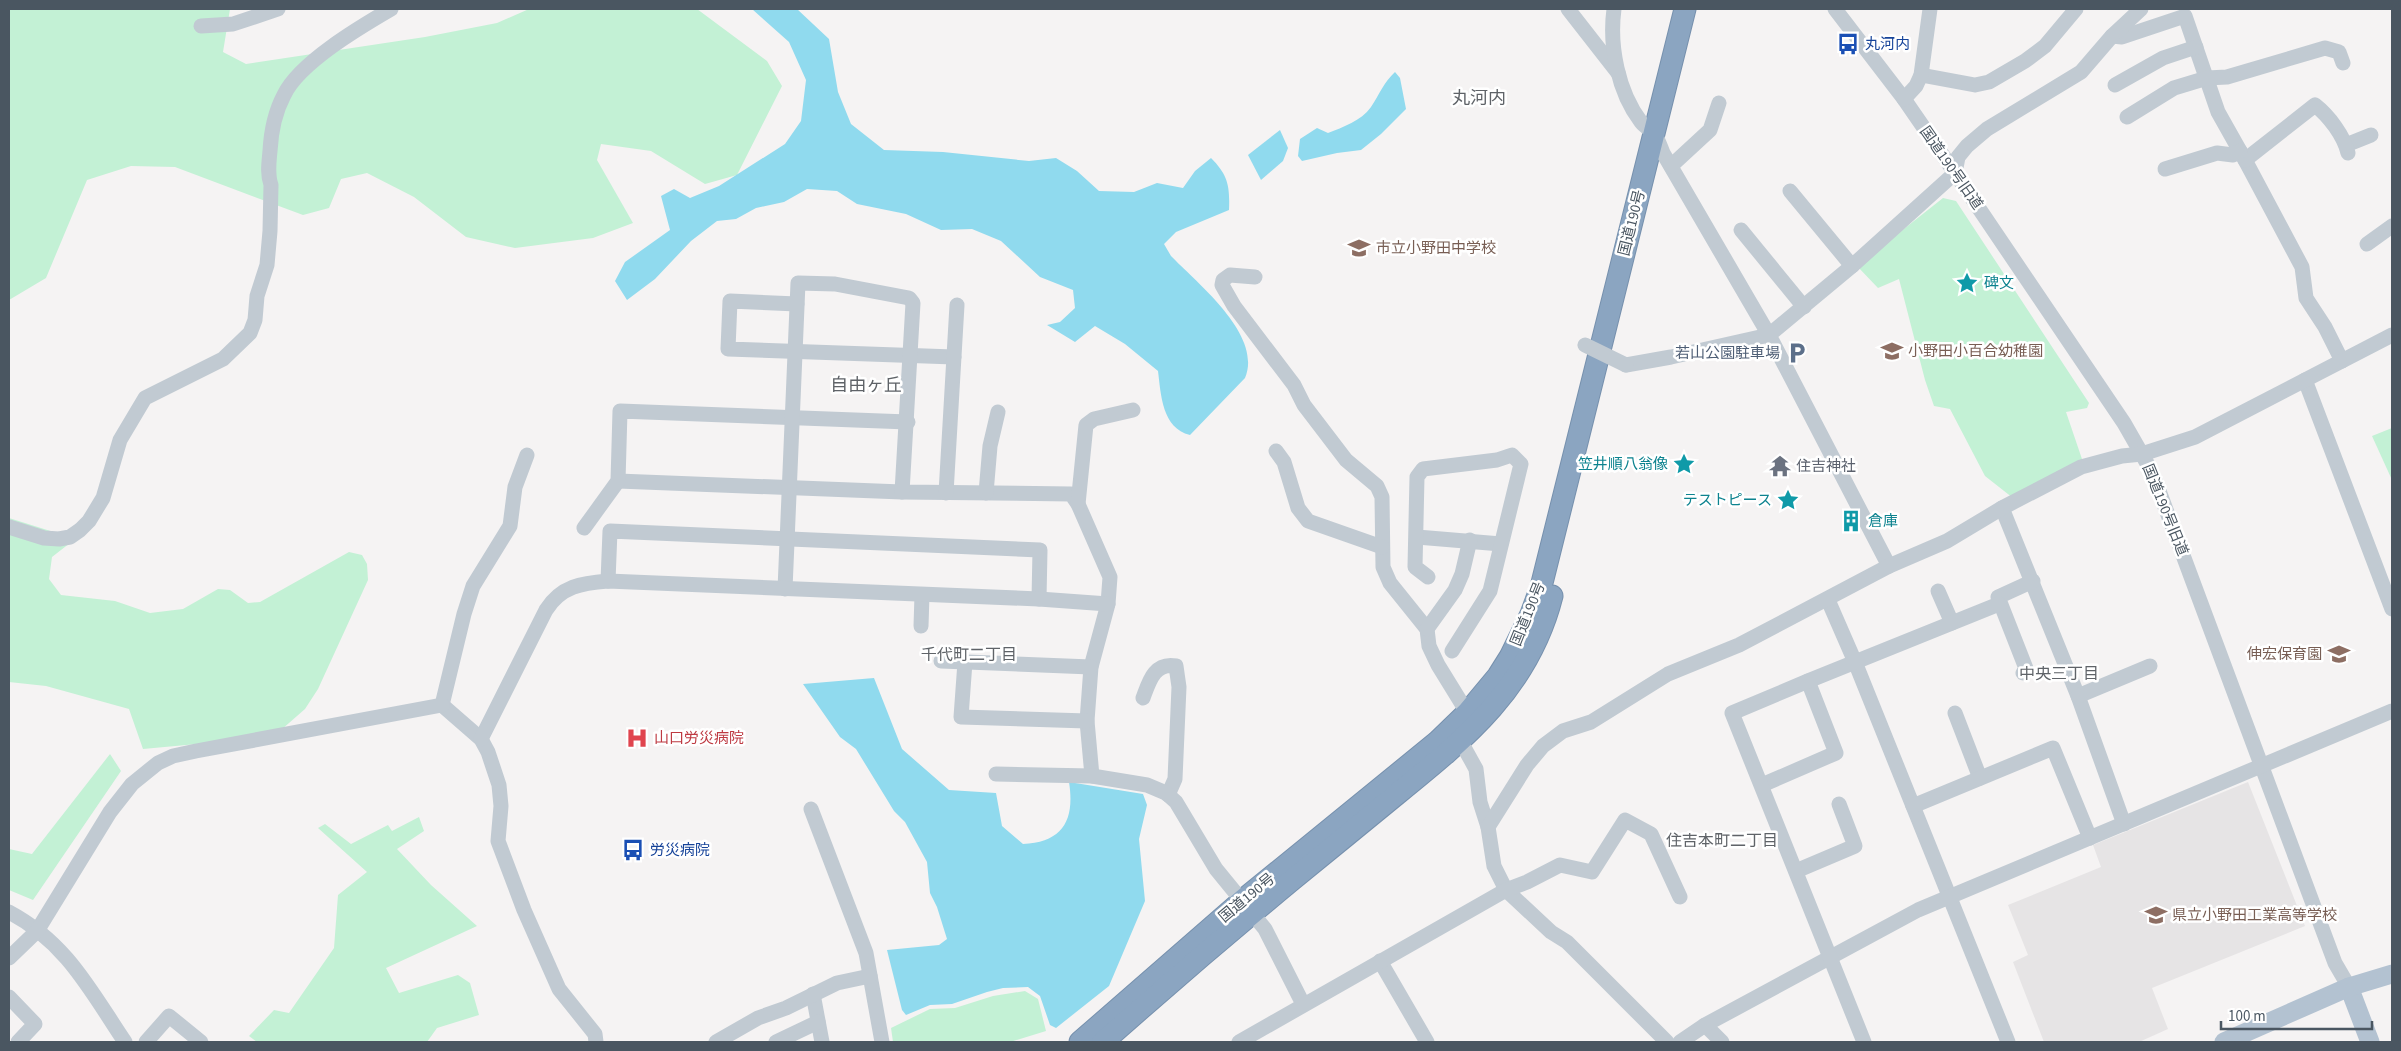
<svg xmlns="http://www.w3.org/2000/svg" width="2401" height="1051" font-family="'Source Sans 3','Noto Sans JP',sans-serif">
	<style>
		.education { fill: #e6e4e5 }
		.green { fill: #c3f1d5 }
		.water { fill: #90daee }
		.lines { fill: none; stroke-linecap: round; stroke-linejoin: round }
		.highway-casing { stroke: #7690ad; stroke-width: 23 }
		.minor { stroke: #c1cad2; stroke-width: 15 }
		.major { stroke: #b3c2d1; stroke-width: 19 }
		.highway { stroke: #8ba5c1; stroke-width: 21 }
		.minor-bridge { stroke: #c1cad2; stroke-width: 15 }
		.labels { text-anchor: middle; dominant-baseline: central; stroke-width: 5; stroke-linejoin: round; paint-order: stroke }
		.transit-label { font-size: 15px; fill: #164399; stroke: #fff; text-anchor: start }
		.street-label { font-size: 15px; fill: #4a5661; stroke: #fff }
		.education-label { font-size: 15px; fill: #785e54; stroke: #fff; text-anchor: start }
		.culture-label { font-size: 15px; fill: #0d838f; stroke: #fff; text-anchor: start }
		.service-label { font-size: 15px; fill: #4e5e75; stroke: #fff; text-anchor: end }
		.worship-label { font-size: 15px; fill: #5b616d; stroke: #fff; text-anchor: start }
		.health-label { font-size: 15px; fill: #be3a42; stroke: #fff; text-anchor: start }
		.neighbourhood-label { font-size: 16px; fill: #5f6368; stroke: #fff }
		.quarter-label { font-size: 18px; fill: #5f6368; stroke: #fff }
	</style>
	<rect width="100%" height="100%" fill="#f5f3f3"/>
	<polygon class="education" points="2248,782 2305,926 2152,988 2168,1029 2139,1042 2044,1042 2013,962 2028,955 2008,905 2101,867 2093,845"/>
	<g class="green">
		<polygon points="9,9 230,9 223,52 246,64 425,37 497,23 529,9 697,9 767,61 782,86 737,175 705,184 651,151 601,144 597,160 633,223 593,238 515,248 466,237 414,197 367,173 341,179 329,208 303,215 175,167 131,166 87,180 46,278 9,300"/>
		<polygon points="1943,198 1956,201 2089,403 2087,408 2066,412 2083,462 2013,498 1985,476 1950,409 1934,406 1925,380 1899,279 1878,288 1857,266"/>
		<polygon points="2392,428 2392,480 2372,436"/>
		<polygon points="9,518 60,534 70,543 52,557 49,579 61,595 115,601 150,613 183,609 218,589 230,590 248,603 260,602 349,552 362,555 367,564 368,580 318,689 305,709 281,730 197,744 143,749 129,709 46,686 9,682"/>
		<polygon points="110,754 121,771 33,900 9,890 9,849 32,854"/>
		<polygon points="419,817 424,831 397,849 431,885 477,926 386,968 399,993 458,975 470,983 479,1015 437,1028 427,1042 257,1042 249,1036 274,1010 289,1013 334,948 338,895 367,872 318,828 325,824 351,844 388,825 392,831"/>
		<polygon points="1025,991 1038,999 1046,1031 1010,1042 893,1042 891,1028 930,1009 955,1008 993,996"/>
	</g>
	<g class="water">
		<path d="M752,9H797L829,39L838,92L851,124L884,150L943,152L1029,161L1056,158L1077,171L1099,191L1134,192L1157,183L1183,188L1195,171L1211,158C1228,175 1230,186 1229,210L1176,232L1164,244L1171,256C1198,284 1263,335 1245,378L1190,435C1162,428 1161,395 1158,371L1125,344L1095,326L1075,342L1047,325L1060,322L1075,308L1073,290L1040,277L1001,241L972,229L941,230L906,214L857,204L837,191L807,189L784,202L756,208L736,219L717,221L691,241L655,279L627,300L615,281L625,262L670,230L661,196L674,189L690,198L719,186L785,144L801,121L806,80L789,42Z"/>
		<path d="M1395,72L1400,78L1406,109L1381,134L1361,150L1337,153L1302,161L1298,156L1300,139L1317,128L1328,133C1343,127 1361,121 1371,107C1379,95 1384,82 1395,72Z"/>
		<polygon points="1280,130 1288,148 1283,161 1261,180 1248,155"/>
		<path d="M874,678L902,749L949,790L996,793L1002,826L1023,844C1063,842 1075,820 1069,782L1143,794L1147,805L1139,839L1145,901L1109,986L1056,1028L1050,1025L1040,996L1028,987L1003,988L987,992L952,1004L930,1005L906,1015L902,1010L887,950L939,945L947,939L937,907L930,893L927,862L905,822L894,811L856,749L840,737L803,684Z"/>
	</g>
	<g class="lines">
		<g class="highway-casing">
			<g id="highway">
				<polyline points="1080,1042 1243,900 1437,742 1468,712 1498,676 1510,657 1531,614 1541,587 1685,9"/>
				<path d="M1103,1042C1165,987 1228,933 1292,880C1327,851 1362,823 1397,794C1466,738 1529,687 1552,596"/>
			</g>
		</g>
		<g class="minor">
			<polyline points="1568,9 1618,73"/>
			<path d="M1614,9C1609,46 1618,92 1641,122C1644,126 1649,129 1653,132C1658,138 1660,146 1663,153L1769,335L1889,566"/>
			<polyline points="1835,9 1904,99 1955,173 2124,423 2152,472 2335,963 2349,987"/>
			<polyline points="201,26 233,24 278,9"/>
			<polyline points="2112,36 2122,37 2185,16 2218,112 2245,160 2302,267 2306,298 2325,327 2342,361"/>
			<polyline points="1921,75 1975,85 1989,82 2025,61 2045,46 2076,9"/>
			<polyline points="2115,85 2163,58 2196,47"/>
			<polyline points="1904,99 1916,86 1921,75 1930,9"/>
			<polyline points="2127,117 2174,88 2207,78 2227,77 2325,48 2339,52 2343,63"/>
			<polyline points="2346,145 2371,135"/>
			<path d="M2245,160L2315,105C2329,116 2344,136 2348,153"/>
			<polyline points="1671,166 1710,130 1719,103"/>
			<polyline points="2165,169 2217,153 2233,155 2240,151"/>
			<polyline points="1790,191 1852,266"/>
			<polyline points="1741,230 1804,307"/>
			<polyline points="2367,244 2392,226"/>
			<polyline points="1255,277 1230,275 1223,280 1222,285 1234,306 1294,385 1304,405 1346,460 1377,486 1382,497 1383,567 1390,583 1427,629 1429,646 1438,665 1462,704 1474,719"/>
			<polyline points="797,304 730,301 728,349 954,357"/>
			<polyline points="1626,365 1671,357 1769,335 1852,266 1955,173 1958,157 1967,146 1987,129 2081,72 2112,36 2141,9"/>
			<polyline points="2305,380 2392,609"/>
			<polyline points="1276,451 1284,462 1298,508 1308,521 1382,547"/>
			<polyline points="618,481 902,492 1071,494 1078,504 1110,577 1108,604 1091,667 1087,721 1092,776"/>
			<polyline points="946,493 957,305"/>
			<polyline points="986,493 990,446 998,412"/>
			<polyline points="1078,504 1086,425 1094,419 1133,410"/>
			<polyline points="2002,508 2078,696 2124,824"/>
			<path d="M9,527L44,538L59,539L70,537L80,530L89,521L103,498L120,440L145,398L223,359L250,333L255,320L257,296L267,265L270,231L271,185C267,174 269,162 270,151C271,132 275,112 284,95C299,63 360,27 391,9"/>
			<polyline points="584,528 618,481 620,411 908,422"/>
			<polyline points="1417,537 1501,544"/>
			<polyline points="1428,577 1415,567 1417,477 1423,469 1497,460 1512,455 1521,464 1490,591 1452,651"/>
			<polyline points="608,581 610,531 1040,550 1039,599"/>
			<polyline points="785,589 798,283 835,284 909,298 913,303 902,492"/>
			<polyline points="1938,591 1952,623"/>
			<polyline points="1828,600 1855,662 2008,1042"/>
			<polyline points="921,626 922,595"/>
			<polyline points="1427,629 1455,590 1462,574 1470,540"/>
			<polyline points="941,661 1091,667"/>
			<polyline points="965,662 961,717 1087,721"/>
			<polyline points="2023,673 2027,671 1998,597 2033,581"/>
			<polyline points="2078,696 2150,666"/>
			<path d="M1143,698C1149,682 1154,662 1176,666L1179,687L1175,779L1168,795"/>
			<polyline points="442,705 481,739 488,752 499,785 501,806 498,841 524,910 559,989 595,1034 596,1042"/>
			<polyline points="442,705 464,614 473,586 510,526 515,487 527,455"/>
			<polyline points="1955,713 1980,778"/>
			<path d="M481,739L546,610C561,586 582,583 608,581L1039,599L1108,604"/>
			<polyline points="1461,742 1476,769 1480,802 1488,827 1494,866 1506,890 1551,932 1567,942 1667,1042"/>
			<polyline points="996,774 1092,776 1147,785 1166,793 1176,802 1216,869 1265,929 1303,1004"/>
			<polyline points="1762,785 1836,753 1808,681"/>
			<polyline points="1913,806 2053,748 2090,838"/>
			<polyline points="811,809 866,953 882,1042"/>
			<polyline points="1488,827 1527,765 1543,746 1563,731 1591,722 1668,674 1739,645 1889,566 1947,541 2002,508 2081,467 2122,456 2142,454 2195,437 2392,335"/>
			<polyline points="1796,871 1855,846 1839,804"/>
			<path d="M9,912C67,943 90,990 125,1042"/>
			<polyline points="9,958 37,931 110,812 132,784 158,763 173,756 196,751 442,705"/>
			<polyline points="1380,961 1427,1042"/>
			<polyline points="813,994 822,1042"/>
			<polyline points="9,997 35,1024 18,1042"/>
			<polyline points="1705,1025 1722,1042"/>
			<polyline points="146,1042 169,1016 201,1042"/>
			<polyline points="716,1042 758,1018 786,1008 837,983 870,976"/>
			<polyline points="776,1042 818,1022"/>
			<polyline points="1239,1042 1506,890 1527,882 1560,865 1592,872 1625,820 1651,834 1680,897"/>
			<polyline points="1680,1042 1705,1025 1918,910 2392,711"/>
			<polyline points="1864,1042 1732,713 1808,681 1999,604"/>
		</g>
		<g class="major">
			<polyline points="2349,987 2370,1042"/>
			<polyline points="2224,1042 2349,987 2392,974"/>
		</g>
		<use href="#highway" class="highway"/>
		<polyline class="minor-bridge" points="1585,345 1626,365"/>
	</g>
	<defs>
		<g id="bus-bare" transform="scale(1.725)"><path d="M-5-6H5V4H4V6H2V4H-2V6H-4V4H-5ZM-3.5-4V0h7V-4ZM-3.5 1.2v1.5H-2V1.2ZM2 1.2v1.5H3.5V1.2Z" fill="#1a4fb4" stroke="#fff" stroke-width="2.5" paint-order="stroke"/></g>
		<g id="school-bare" transform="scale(1.725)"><path d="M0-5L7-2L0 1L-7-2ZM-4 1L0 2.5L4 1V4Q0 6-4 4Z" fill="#8d6e63" stroke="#fff" stroke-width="2.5" paint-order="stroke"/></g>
		<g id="sight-bare" transform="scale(1.725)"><path d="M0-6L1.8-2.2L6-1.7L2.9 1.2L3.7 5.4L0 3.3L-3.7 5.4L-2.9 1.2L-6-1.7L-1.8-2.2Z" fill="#0f9aa8" stroke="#fff" stroke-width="2.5" paint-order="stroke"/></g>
		<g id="parking-bare" transform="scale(1.725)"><path d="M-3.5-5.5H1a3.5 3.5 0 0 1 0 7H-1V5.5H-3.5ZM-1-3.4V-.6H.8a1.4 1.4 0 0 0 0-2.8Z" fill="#5c6f8a" stroke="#fff" stroke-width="2.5" paint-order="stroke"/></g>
		<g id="temple-bare" transform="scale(1.725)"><path d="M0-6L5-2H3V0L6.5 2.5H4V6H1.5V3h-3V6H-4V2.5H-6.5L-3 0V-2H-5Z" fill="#6b7280" stroke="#fff" stroke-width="2.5" paint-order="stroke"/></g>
		<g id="building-bare" transform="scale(1.725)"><path d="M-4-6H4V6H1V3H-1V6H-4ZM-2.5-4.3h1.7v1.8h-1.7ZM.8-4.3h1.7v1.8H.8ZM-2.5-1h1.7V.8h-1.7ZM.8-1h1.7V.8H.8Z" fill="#0f9aa8" stroke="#fff" stroke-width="2.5" paint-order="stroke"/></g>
		<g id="hospital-bare" transform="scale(1.725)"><path d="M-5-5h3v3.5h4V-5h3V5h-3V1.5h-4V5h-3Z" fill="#e0444e" stroke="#fff" stroke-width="2.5" paint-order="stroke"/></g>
	</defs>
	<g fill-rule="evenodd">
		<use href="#bus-bare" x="1848" y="44"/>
		<use href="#school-bare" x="1359" y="248"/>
		<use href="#sight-bare" x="1967" y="283"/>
		<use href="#school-bare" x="1892" y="351"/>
		<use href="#parking-bare" x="1797" y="353"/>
		<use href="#sight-bare" x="1684" y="464"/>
		<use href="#temple-bare" x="1780" y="466"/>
		<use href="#sight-bare" x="1788" y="500"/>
		<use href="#building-bare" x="1851" y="521"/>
		<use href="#school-bare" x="2339" y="654"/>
		<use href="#hospital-bare" x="637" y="738"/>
		<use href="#bus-bare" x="633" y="850"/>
		<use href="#school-bare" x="2156" y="915"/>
	</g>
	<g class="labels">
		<g class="transit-label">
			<text x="1865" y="44">丸河内</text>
			<text x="650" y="850">労災病院</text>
		</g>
		<g class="street-label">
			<text transform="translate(1951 168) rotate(55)">国道190号旧道</text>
			<text transform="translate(1632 223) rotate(-76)">国道190号</text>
			<text transform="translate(2165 510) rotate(68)">国道190号旧道</text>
			<text transform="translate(1528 614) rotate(-68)">国道190号</text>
			<text transform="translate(1247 898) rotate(-40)">国道190号</text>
		</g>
		<g class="education-label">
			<text x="1376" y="248">市立小野田中学校</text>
			<text x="1908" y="351">小野田小百合幼稚園</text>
			<text x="2322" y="654" text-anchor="end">伸宏保育園</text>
			<text x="2172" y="915">県立小野田工業高等学校</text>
		</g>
		<g class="culture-label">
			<text x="1984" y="283">碑文</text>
			<text x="1668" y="464" text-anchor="end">笠井順八翁像</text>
			<text x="1772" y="500" text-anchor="end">テストピース</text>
			<text x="1868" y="521">倉庫</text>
		</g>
		<g class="service-label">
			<text x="1780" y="353">若山公園駐車場</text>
		</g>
		<g class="worship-label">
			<text x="1796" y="466">住吉神社</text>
		</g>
		<g class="health-label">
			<text x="654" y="738">山口労災病院</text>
		</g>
		<g class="neighbourhood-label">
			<text x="969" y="655">千代町二丁目</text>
			<text x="2059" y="674">中央三丁目</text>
			<text x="1722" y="841">住吉本町二丁目</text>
		</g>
		<g class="quarter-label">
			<text x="1479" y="98">丸河内</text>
			<text x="866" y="385">自由ヶ丘</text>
		</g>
	</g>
	<rect width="2401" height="1051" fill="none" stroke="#4a5661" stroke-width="20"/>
	<path d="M2221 1021v8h151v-8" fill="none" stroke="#4a5661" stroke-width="2.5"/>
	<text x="2228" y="1021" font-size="15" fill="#4a5661" stroke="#ffffff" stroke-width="4" paint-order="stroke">100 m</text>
</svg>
